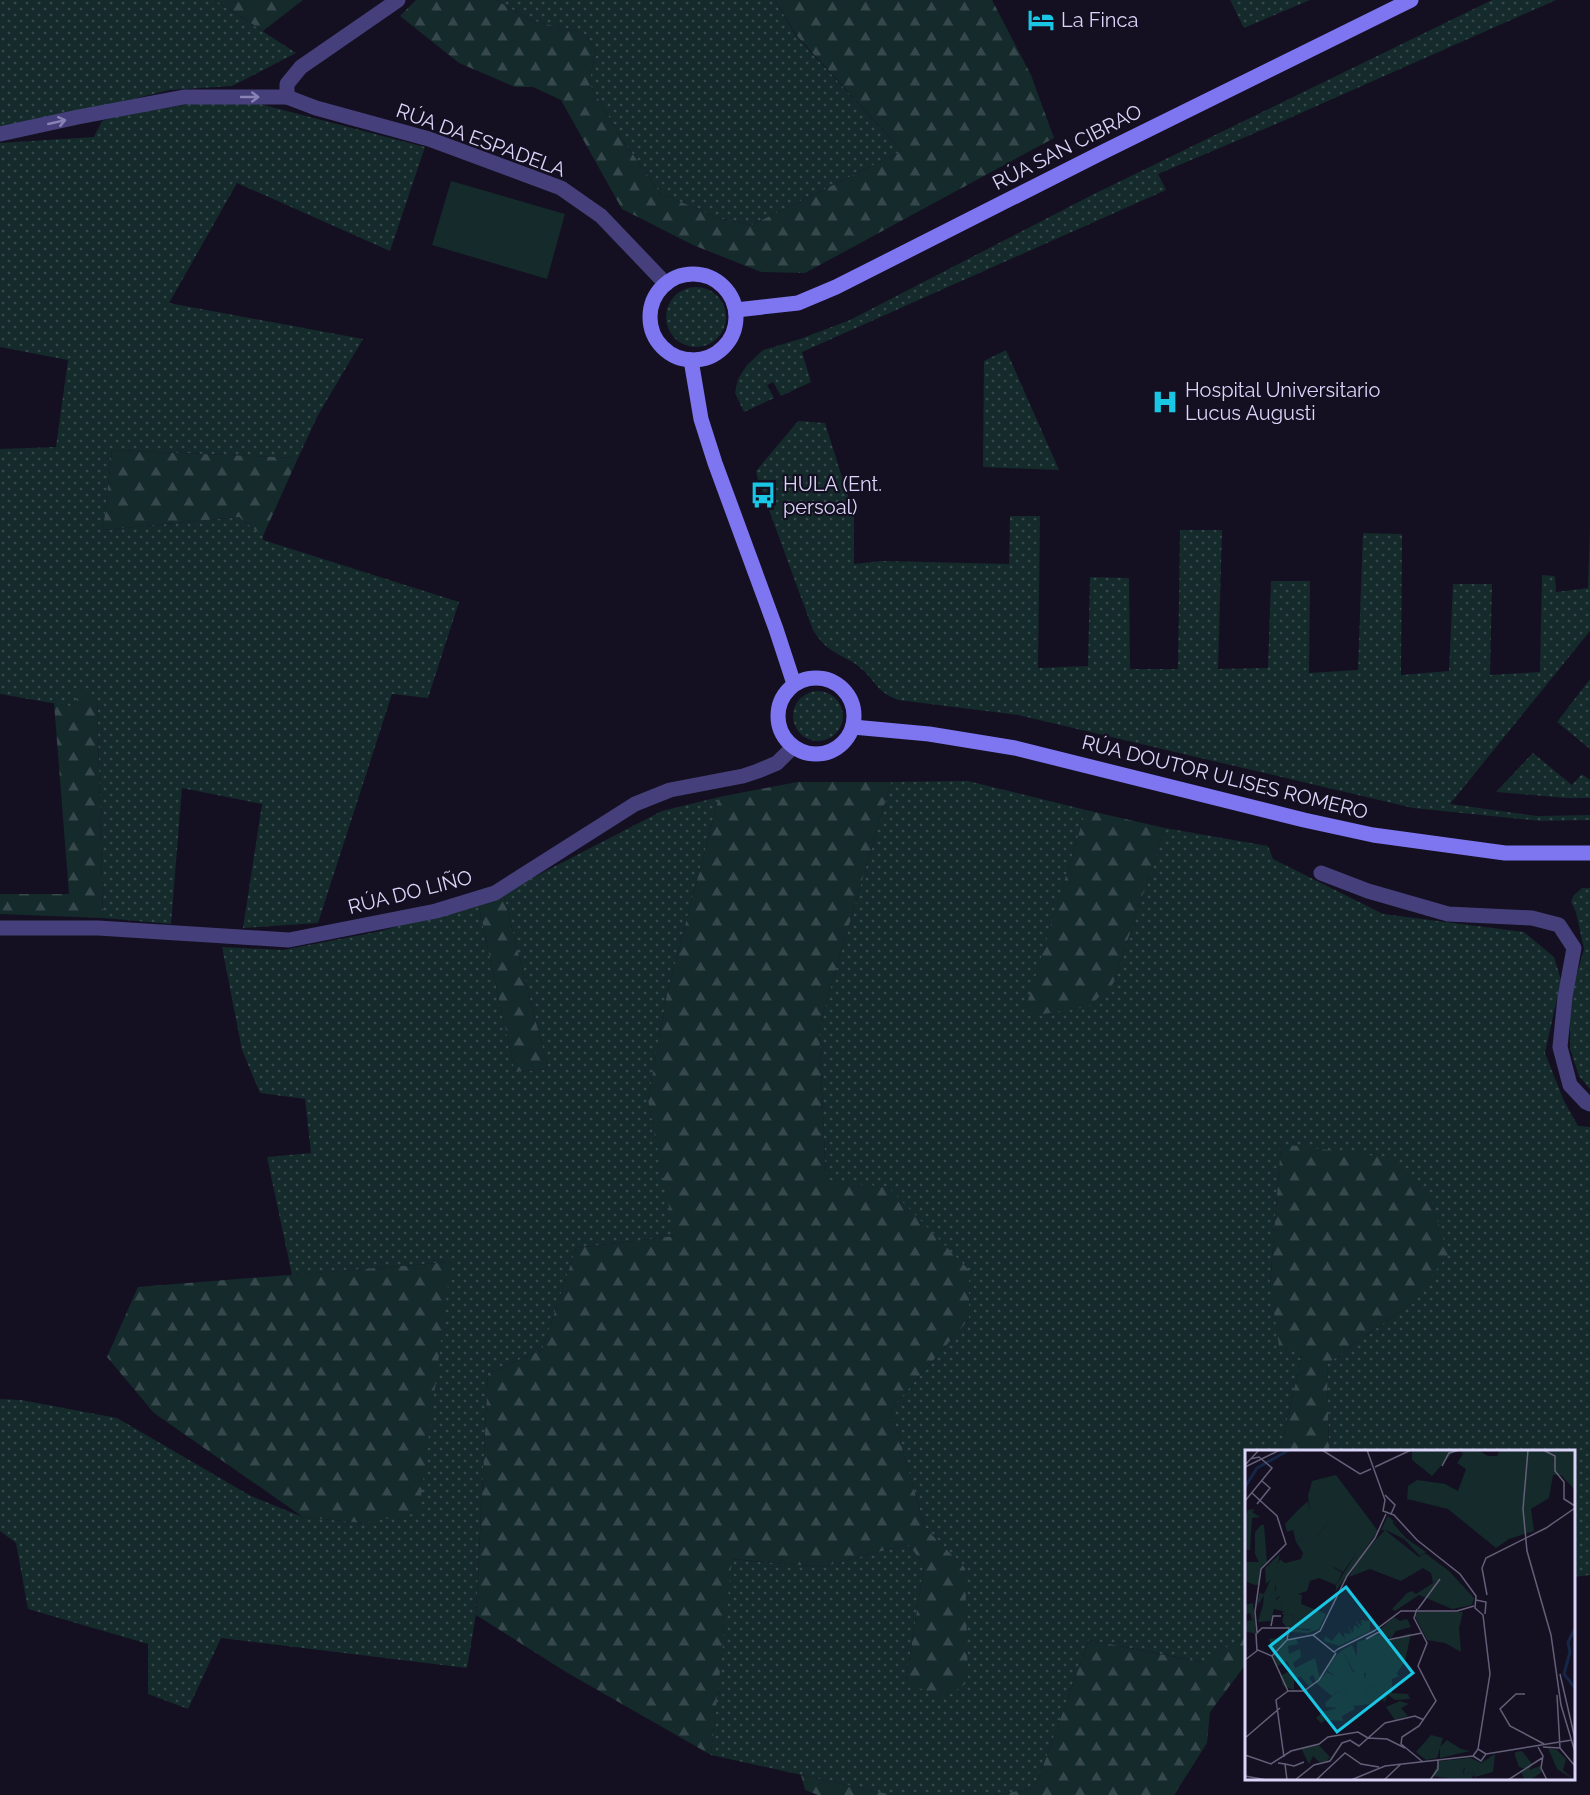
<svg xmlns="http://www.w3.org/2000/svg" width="1590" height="1795" font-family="Raleway,sans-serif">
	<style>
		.grass { fill: url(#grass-dots) }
		.forest { fill: url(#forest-firs) }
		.pitch { fill: #142a2b }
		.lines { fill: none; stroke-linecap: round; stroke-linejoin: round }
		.street { stroke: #45407b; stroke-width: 15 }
		.secondary { stroke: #7e76f0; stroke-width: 15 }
		.oneway { stroke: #8883b4 }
		.labels { text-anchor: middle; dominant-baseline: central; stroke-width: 4.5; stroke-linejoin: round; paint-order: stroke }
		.poi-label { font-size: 20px; fill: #dbd5fa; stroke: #141021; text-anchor: start }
		.street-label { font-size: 20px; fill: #dbd5fa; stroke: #141021 }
		.inset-river { fill: none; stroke: #152646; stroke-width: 3 }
		.inset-road { fill: none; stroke: #645f78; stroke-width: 1.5 }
		.view { fill: #19c6e3; fill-opacity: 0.15; stroke: #19c6e3; stroke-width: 3 }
		.inset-edge { fill: none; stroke: #dbd5fa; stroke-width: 3 }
	</style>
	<defs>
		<pattern id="grass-dots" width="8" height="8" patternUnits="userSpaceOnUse" patternTransform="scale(1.5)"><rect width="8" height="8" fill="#142a2b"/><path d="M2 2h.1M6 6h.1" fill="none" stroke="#36484b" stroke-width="1.8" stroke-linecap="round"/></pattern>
		<pattern id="forest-firs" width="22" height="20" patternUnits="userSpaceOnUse" patternTransform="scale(1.5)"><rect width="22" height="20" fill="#142a2b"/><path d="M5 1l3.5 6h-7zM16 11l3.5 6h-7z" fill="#36484b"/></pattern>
	</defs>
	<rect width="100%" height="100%" fill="#141021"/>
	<g class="grass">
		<polygon points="0,0 215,0 296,53 232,86 170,90 0,131"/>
		<polygon points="496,0 775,0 796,36 902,151 752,225 718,218 660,193 620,136 589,83 596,50 583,33 530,20"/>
		<polygon points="1230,0 1310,0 1244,28"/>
		<polygon points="1492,0 1556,0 1276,124 1158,174 1166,190 802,352 811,382 781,396 773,382 767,385 774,398 744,412 735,393 738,379 747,365 763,350 800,339 850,320 1092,195"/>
		<polygon points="190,104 260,104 425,147 390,251 237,183 169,303 363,339 318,415 298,458 112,450 103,530 239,517 263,536 263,540 459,602 428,698 392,694 318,923 243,928 262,804 182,788 171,924 103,918 97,696 75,707 0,694 0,449 56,447 68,360 0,347 0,143 94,137 102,121 125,114"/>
		<circle cx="696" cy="317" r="30"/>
		<polygon points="1006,350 1059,470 983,467 984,361"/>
		<path d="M798,421L825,423L854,515V564L881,561L1009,564L1010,516H1040L1038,668L1088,666L1090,577L1129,578L1130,669H1178L1180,530H1222L1218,669L1268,668L1271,581H1310L1309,673L1358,670L1363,533L1402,534L1401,675L1449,671L1453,584H1492L1490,675L1540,672L1542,575L1555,576L1556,592L1588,588L1590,526V631L1450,804L1537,816L1590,815V820L1541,821L1413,808L1018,715L898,700C875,691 875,679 858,666C850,659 841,657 833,651C824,646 818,638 813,630L758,480L756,471Z"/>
		<polygon points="1590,679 1590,749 1557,722"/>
		<circle cx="818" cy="716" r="25"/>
		<polygon points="1533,753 1572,785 1582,774 1590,780 1590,798 1567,798 1496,792"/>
		<polygon points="968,781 1086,810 1024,1016 1113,984 1165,828 1268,846 1273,859 1383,914 1524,932 1554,957 1561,980 1545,1053 1564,1101 1578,1126 1590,1127 1590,1575 1574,1577 1574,1452 1329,1451 1327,1364 1410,1304 1281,1144 1270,1286 1302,1355 1280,1451 1246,1452 1246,1636 1202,1662 1089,1640 1035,1788 994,1795 892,1795 711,1755 731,1559 822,1567 908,1544 924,1565 906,1681 965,1568 925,1528 891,1409 969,1319 888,1187 826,1182 819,1027 891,782"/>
		<polygon points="719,797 667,994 648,1100 676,1236 576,1248 542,1350 488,1373 476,1614 467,1668 221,1638 188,1709 148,1694 148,1644 28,1609 16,1543 0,1531 0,1399 21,1400 117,1418 251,1496 303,1517 362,1523 450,1262 292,1275 267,1157 311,1153 305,1099 260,1093 242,1050 222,947 283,950 381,931 478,903 515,1072 548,1069 503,893 662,811"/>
		<polygon points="1582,888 1590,888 1590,1089 1579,1076 1570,1049 1570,999 1584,949 1576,912 1571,902 1573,896"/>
	</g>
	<g class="forest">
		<polygon points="215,0 303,0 263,31"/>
		<polygon points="416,0 496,0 530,20 583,33 596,50 589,83 620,136 660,193 718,218 752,225 902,151 796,35 775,0 992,0 1031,75 1054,138 805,273 761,272 693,245 622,209 561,100 533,87 515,87 459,63 400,16"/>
		<polygon points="112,450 298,458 263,536 239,517 103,530"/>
		<polygon points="79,689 97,696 103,918 0,914 0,894 69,894 54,703 75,707"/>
		<polygon points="797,782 891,782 819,1027 826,1181 888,1187 969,1270 969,1319 891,1409 925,1528 965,1568 968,1682 942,1700 906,1681 924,1565 908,1544 822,1567 732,1559 711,1755 566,1672 476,1615 488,1373 542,1350 576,1248 675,1236 648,1100 667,994 719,797"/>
		<polygon points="1086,810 1165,828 1113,984 1088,1007 1023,1017"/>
		<polygon points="503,893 548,1069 515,1072 478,903"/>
		<polygon points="1281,1144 1391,1158 1430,1195 1448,1255 1410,1304 1327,1364 1329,1451 1280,1451 1302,1355 1279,1346 1270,1286"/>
		<polygon points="451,1262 419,1513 362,1523 303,1517 154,1413 107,1357 138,1287"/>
		<polygon points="1246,1636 1246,1664 1210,1712 1207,1743 1174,1795 994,1795 1035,1788 1089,1640 1201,1662"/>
		<polygon points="801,1775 893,1795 818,1795 805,1790"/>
	</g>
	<polygon class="pitch" points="451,181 565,214 547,279 432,245"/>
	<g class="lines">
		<g class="street">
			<polyline points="287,97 287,84 301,67 398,0"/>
			<polyline points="0,134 78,117 184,97 287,97 316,108 429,139 561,188 601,216 666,284"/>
			<polyline points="1321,873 1368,891 1448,914 1532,918 1559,925 1574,948 1565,997 1560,1047 1570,1085 1586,1102 1590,1104"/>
			<polyline points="0,928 98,928 289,940 436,911 495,893 635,804 670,790 743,776 758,771 777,763 793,747"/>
		</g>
		<g class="secondary">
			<circle cx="693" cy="317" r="43"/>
			<polyline points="736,310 798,303 836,287 1099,154 1411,0"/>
			<polyline points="691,360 701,419 715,463 776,629 794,684"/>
			<circle cx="816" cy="716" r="38"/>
			<polyline points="853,727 929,734 1015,748 1304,820 1373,835 1505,853 1590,853"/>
		</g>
	</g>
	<defs><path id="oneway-shaft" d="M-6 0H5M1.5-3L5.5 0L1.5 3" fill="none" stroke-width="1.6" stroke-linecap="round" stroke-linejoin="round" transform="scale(1.5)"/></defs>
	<g class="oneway">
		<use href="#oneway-shaft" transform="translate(250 97)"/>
		<use href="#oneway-shaft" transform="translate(57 122) rotate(-13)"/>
	</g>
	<defs>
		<g id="hotel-bare" transform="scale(2.07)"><path d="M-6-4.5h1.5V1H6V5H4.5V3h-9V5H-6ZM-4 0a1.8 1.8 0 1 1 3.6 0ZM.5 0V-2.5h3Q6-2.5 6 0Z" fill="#19c6e3" stroke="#141021" stroke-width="2.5" paint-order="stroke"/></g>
		<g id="hospital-bare" transform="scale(2.07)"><path d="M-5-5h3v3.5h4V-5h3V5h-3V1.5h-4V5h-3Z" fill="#19c6e3" stroke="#141021" stroke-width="2.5" paint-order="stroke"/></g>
		<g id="bus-bare" transform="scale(2.07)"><path d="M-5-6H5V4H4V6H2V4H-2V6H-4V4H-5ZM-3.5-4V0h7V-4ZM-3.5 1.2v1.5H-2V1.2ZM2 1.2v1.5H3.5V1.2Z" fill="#19c6e3" stroke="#141021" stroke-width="2.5" paint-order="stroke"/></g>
	</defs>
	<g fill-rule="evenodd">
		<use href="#hotel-bare" x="1041" y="20"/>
		<use href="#hospital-bare" x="1165" y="402"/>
		<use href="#bus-bare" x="763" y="495"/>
	</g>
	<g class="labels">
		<g class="poi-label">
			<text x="1061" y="20">La Finca</text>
			<text x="1185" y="390">Hospital Universitario<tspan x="1185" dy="23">Lucus Augusti</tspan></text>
			<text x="783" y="484">HULA (Ent.<tspan x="783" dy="23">persoal)</tspan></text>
		</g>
		<g class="street-label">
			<text transform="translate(481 140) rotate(20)">RÚA DA ESPADELA</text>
			<text transform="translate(1067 147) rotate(-27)">RÚA SAN CIBRAO</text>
			<text transform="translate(1225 777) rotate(14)">RÚA DOUTOR ULISES ROMERO</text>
			<text transform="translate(410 892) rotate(-14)">RÚA DO LIÑO</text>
		</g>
	</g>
	<g transform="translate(1245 1450)">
		<rect width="330" height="330" fill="#141021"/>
		<path d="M91,25L133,81L91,141V135L111,104L72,96V86L82,74L65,60L63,46L67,31ZM53,60L57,88L51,92L48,80L42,82L40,74ZM143,66L178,97L149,71L141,81L174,107L180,103L204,121L229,148L227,155L207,159L174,145L150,161L147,159L162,143L167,141L171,144L188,133L186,123L178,118L156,131L125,119L104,127L115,107L140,80H136ZM35,104L30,125L21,134L20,118ZM30,134L31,150L36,146L37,161L29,159L26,171L13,172L18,155ZM8,153L11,182V184L0,181L2,171L7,170L5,163L0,164V155ZM40,158L74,170L69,179L47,178L50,166L37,164ZM122,161L125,167V180L136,173L123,182L94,196L79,191L80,186L87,191L94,182L100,189L99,183L106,184L103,176L108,183L109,175L115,178L110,171L117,176L116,170L124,171ZM174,161L218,162L214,178L216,202L200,193L182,190L170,166ZM149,167L155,171L162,169L166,177L151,181L146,188L137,186L143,191L166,183L160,212L151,224L139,212L141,206L138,212L146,227L141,243L125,254L118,244L126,236L133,242L120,230L121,223L109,222L97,200L107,195L112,206V192L135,184L134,180ZM41,188L39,192L51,188L53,194L43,196L44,204L55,199L56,207L48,213L50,218L70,208L75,229L71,232L68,225L64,227L68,234L64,236L55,226L49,231V240L38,236L35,226L43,222L44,215L42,211L31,217L24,189ZM89,208L104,230L100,244L110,259L97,266L98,271L81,270L76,273L71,268L78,262L99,256L94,240L87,246L71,233L82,222L91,227L82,220ZM303,298L312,300L321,309L318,320L329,330L312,319ZM277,301L287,314L284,320L295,316L297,322L285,330H280L275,320L281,319L274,317L270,305V302ZM250,304L248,322L230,327L228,322L218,325L220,318H209L197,327L187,326L194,311L226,308L236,313Z" fill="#142a2b"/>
		<path d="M167,0H210L187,26L167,10ZM215,0H233L243,6H252L255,0H330V40L316,25H308L304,48L286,59L289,81L264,89L251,98L203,59L162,49L163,36L172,30L200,34L213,41L221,19L212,13L218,4ZM63,51L65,60L70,51L80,56L82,74L72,86V96L85,94L111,104L98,122L85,115L97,123L91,135L74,128L65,131L62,141L53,144L57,145L56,154L81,164L74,179L63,183L45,182L37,172L39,164L50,166L47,178L64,181L74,170L37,161L35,146L30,149L31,135L22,155H18L19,145L12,157L14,143L19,144L35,109L40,113L56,109L58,103L51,92L57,87L50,79L53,60ZM10,59L7,62L15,67L7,68L5,100H1L0,107V65L3,60ZM147,72L161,88L181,102L175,106L159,89L141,80ZM16,75H19L22,113L16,118L14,135H10L0,131V112H14L10,104V82ZM97,200L108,222L119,221L120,230L134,241L131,243L126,236L119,243L125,254L108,256L100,244L103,230L89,208ZM135,200L141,202L140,212L154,226L147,229V243L163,244L165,249L150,250L143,245L139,253L138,249L130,251L141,243L138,234L146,227L129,203ZM94,240L102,253L96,258L81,257L80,253ZM155,251L164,254L156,258L163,266L150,270L141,257ZM186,285L198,288L192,308L181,310L171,302ZM202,290L216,299L225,301L195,308V297ZM74,295L85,307L82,311L74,312L68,306L64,314L56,298ZM206,315L219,316L218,325L228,322L229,325L225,330L193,327Z" fill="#142a2b"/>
		<path class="inset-river" d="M0,37L12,18L44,0M330,179L323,192L325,202L319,224L330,238"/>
		<path class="inset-road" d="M77,0L115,24L126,19M122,0L140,50L138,61L149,65L172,90L215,124L231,146L230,158L238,165L245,224L233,299M283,0L278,59L282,101L306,185L316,255L330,302M298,0L310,6V21L319,32V49L330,56M0,15L14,0M197,16L204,3L215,0M0,17L35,0M130,17L166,0M7,43L32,66L41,94L16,119L10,162L12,182M140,45L150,55L146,64M0,51L27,18L14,7L5,9M12,54L25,38L17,31M242,145L237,118L241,108L301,78L330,58M231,150L241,152L240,164M172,159L169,168L182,193L173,216L191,251L174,276L157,287L156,294L178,312M173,159L195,129M26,176L28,166H36M121,189L134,182L142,190L177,183M93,199L89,202L68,185L75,181L102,126L130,88L141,64M93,199L129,181L156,161H212L229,156M12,201L11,184L17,178H44L42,190M27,206L42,190L68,185M27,206L43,241M0,210L13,200L27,206M315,224L330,289M43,241H59L74,230L91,203M280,244H271L255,259L265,276L299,294M312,245L315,298M0,288L35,258M106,291L114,296L123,288L142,289L160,298M293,297L298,306L296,318L302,330M298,297L315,298L330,316M241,304L327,290M0,305L26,314L46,301L74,294L83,287L113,282L123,288L140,273L170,266L179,270M228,306L236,311L241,304M39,307L31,250L43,241M33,313L40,314L42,330M40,314L49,316L59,312M0,326L22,330M50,330L69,315L85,311L97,293L106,290M71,330L100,303L116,314L134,317M106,330L140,316L228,306L233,299L241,304M139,330L156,314M185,330L193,319V310M263,330L297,308"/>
		<path class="view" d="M101,137L168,223L92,282L25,196Z"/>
		<rect width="330" height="330" class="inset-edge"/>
	</g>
</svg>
